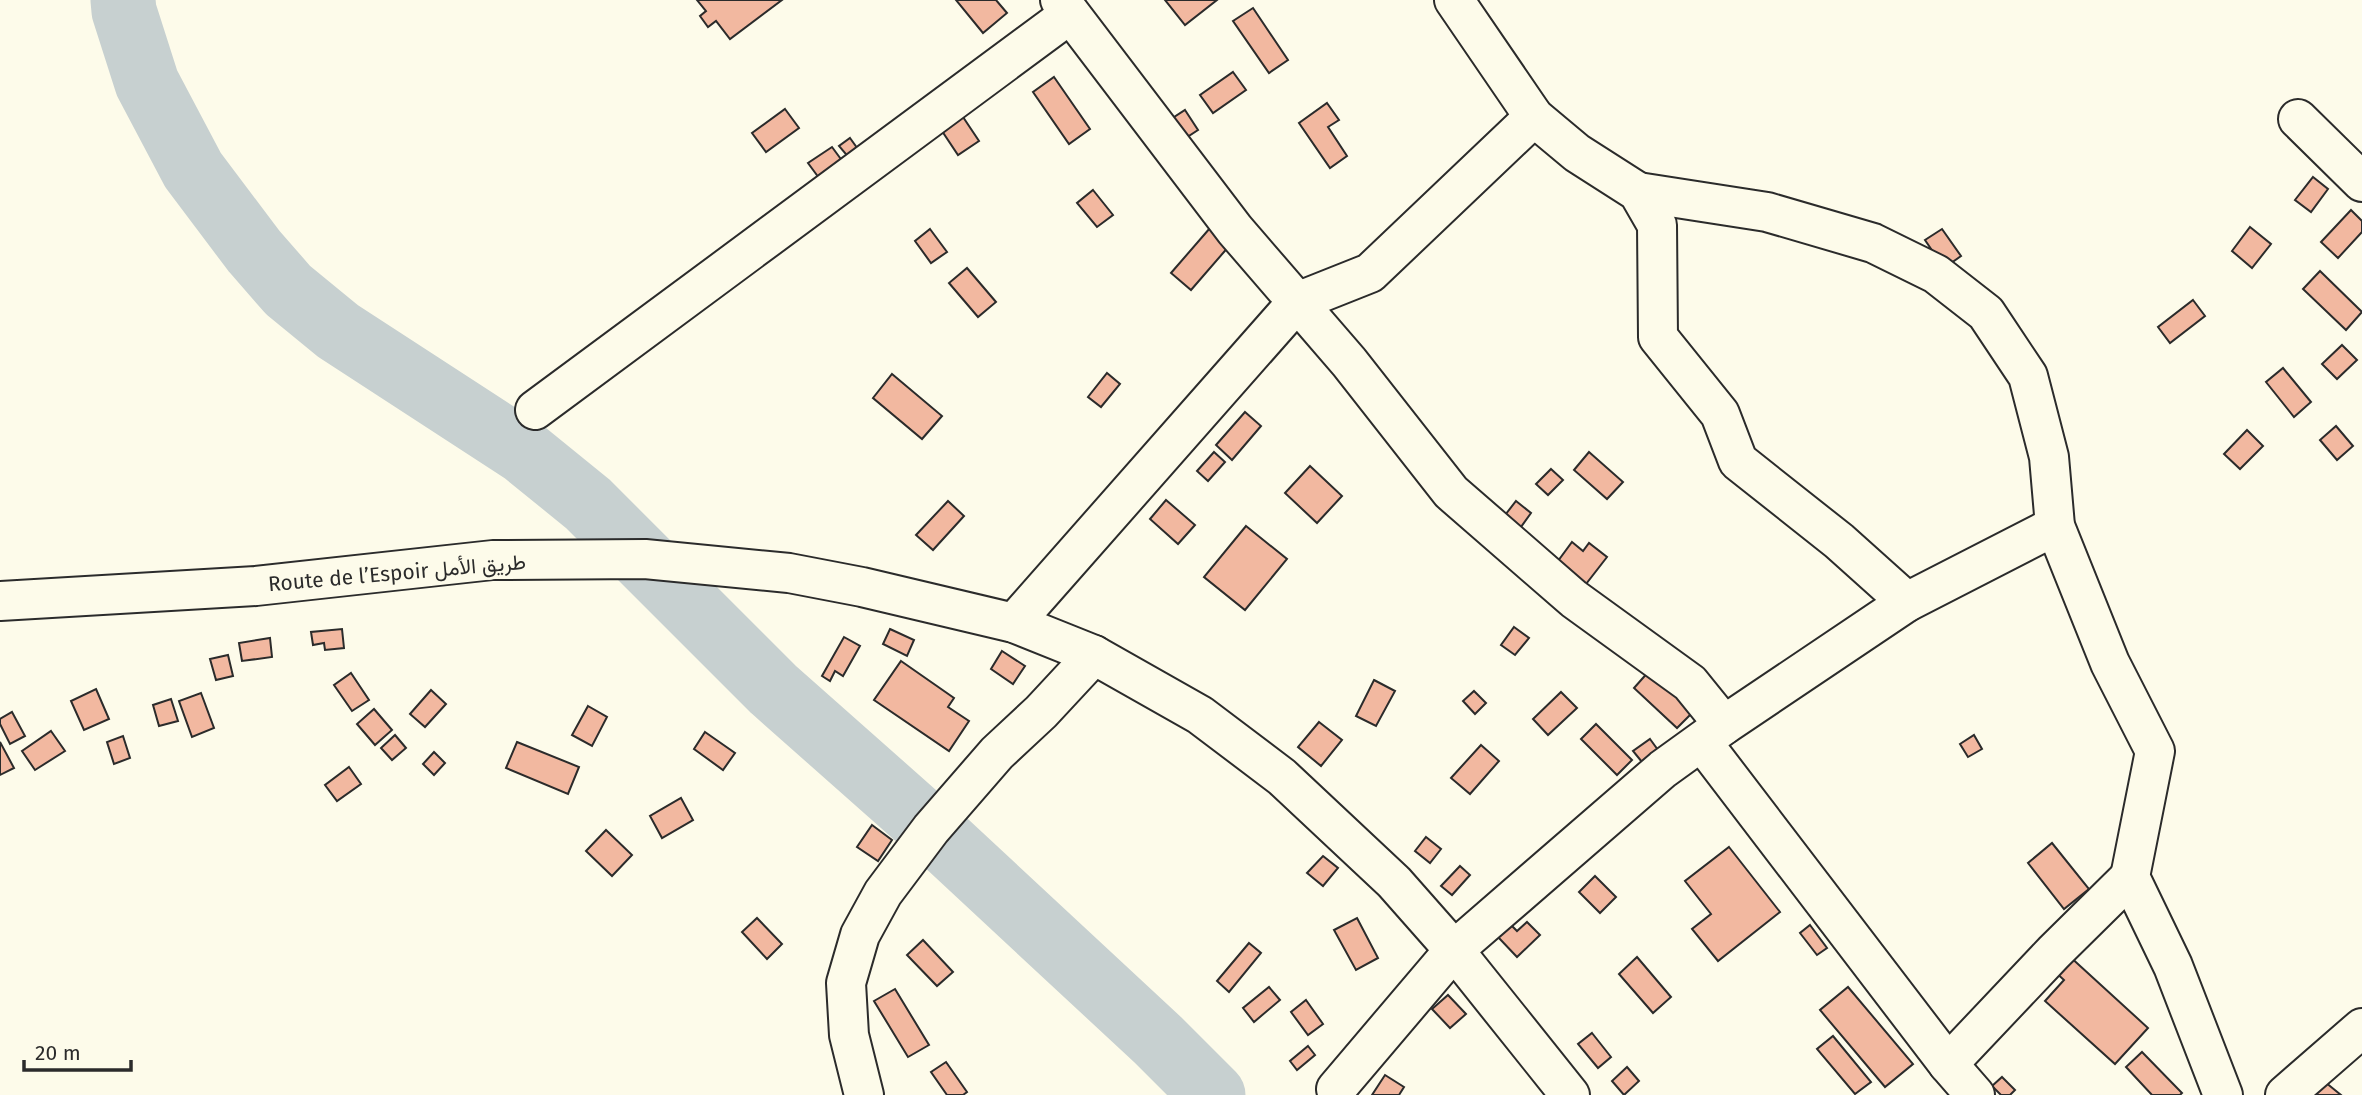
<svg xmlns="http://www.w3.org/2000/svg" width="2362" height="1095" font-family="'Fira Sans',Vazirmatn,sans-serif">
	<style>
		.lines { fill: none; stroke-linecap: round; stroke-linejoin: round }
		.river { stroke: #c7d0d0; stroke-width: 65 }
		.building { fill: #f2b8a0; stroke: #2b2b2b; stroke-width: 2 }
		.minor-casing { stroke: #2b2b2b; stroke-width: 42 }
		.highway-casing { stroke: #2b2b2b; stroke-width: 42 }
		.minor { stroke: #fdfbea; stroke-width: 38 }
		.highway { stroke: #fdfbea; stroke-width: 38 }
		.labels { text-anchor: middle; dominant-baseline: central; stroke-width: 5; stroke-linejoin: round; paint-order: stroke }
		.street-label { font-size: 21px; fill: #2b2b2b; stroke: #fdfbea }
	</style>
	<rect width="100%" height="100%" fill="#fdfbea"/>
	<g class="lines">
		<polyline class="river" points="123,0 124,11 147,83 193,170 254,251 288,290 338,331 524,452 588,504 773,689 931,829 1158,1040 1213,1095"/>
	</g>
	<g class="building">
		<polygon points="697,0 782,0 730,39 716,21 708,27 700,16 706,11"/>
		<polygon points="956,0 996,0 1007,13 983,33"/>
		<polygon points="1165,0 1217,0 1185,25"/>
		<polygon points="1253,8 1288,60 1269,73 1233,21"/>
		<polygon points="1233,72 1246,90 1213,113 1200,95"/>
		<polygon points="1054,77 1090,129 1069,144 1033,92"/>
		<polygon points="1327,103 1339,120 1328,127 1347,156 1330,168 1299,123"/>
		<polygon points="785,109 799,128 766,152 752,133"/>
		<polygon points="1185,110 1198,130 1181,141 1168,121"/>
		<polygon points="959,111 979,141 958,155 938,125"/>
		<polygon points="850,138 860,152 850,159 839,146"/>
		<polygon points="832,147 843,162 819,178 808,163"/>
		<polygon points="2313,177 2328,189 2311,212 2295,200"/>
		<polygon points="1093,190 1113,215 1097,227 1077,203"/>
		<polygon points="2351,210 2362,221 2362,232 2338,258 2321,242"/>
		<polygon points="2250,227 2271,244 2252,268 2232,251"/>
		<polygon points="1210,228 1230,245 1191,290 1171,273"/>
		<polygon points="930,229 947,252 931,263 915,241"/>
		<polygon points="1942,229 1961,256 1944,268 1925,240"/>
		<polygon points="967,268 996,302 978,317 949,283"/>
		<polygon points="2320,271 2362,312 2346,330 2303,289"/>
		<polygon points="2193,300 2205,316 2170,343 2158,327"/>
		<polygon points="2342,345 2357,360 2337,379 2322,364"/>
		<polygon points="2283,368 2311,402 2294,417 2266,382"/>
		<polygon points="1107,373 1120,384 1101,407 1088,397"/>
		<polygon points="892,374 942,416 922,439 873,398"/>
		<polygon points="1245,412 1261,426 1232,460 1216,445"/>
		<polygon points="2336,426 2353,446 2337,460 2320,440"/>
		<polygon points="2247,430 2263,446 2240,469 2224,454"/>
		<polygon points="1214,452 1225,462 1208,481 1197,471"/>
		<polygon points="1589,452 1623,482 1607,499 1574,470"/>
		<polygon points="1310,466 1342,496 1317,523 1285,493"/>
		<polygon points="1551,469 1563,480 1548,495 1536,484"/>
		<polygon points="1166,500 1195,525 1178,544 1150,519"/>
		<polygon points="948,501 964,516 933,550 916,535"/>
		<polygon points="1516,501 1531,513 1518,531 1502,519"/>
		<polygon points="1246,526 1287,559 1245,610 1204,577"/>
		<polygon points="1572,542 1583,551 1589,543 1607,557 1579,593 1558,561"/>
		<polygon points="1514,627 1529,638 1515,655 1501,645"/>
		<polygon points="342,629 344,648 325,650 324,643 313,645 311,632"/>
		<polygon points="890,629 914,640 907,656 883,644"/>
		<polygon points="844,637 860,646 843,676 835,671 830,681 822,676"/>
		<polygon points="270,638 272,657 242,661 239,643"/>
		<polygon points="1002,651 1025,666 1013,684 991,669"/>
		<polygon points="228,655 233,676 216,680 210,659"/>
		<polygon points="901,661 954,698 948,707 969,721 949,751 874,700"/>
		<polygon points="1650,670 1694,711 1677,728 1634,688"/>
		<polygon points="351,673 369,700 352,711 334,685"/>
		<polygon points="1374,680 1395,691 1376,726 1356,716"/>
		<polygon points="96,689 109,719 84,730 71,701"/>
		<polygon points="431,690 446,704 425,727 410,714"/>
		<polygon points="1474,691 1486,703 1475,714 1463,701"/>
		<polygon points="1561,692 1577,708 1548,735 1533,719"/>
		<polygon points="201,693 214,728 192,737 179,701"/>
		<polygon points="171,699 178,721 159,726 153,705"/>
		<polygon points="588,706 607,717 592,746 572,735"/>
		<polygon points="374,709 392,730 375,745 357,724"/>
		<polygon points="12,712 25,736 10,744 0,724 0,719"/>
		<polygon points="1319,722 1342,740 1321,766 1298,747"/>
		<polygon points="1596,724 1632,760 1617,775 1581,739"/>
		<polygon points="51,731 65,751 35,770 22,751"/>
		<polygon points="705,732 735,753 723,770 694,749"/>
		<polygon points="395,735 406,748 392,760 381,748"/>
		<polygon points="1974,735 1982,749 1968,757 1960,744"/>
		<polygon points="123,736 130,758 114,764 107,742"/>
		<polygon points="1650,739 1658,750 1642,762 1633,751"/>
		<polygon points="0,742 14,768 0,775"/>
		<polygon points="517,742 579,767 568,794 506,768"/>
		<polygon points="1481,745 1499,761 1470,794 1451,778"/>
		<polygon points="434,752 445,763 434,775 423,764"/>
		<polygon points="349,767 361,784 337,801 325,785"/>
		<polygon points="681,798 693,820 662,838 650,816"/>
		<polygon points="872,825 892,840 878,861 857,847"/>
		<polygon points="606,830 632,855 612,876 586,851"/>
		<polygon points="1426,837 1441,849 1430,863 1415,851"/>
		<polygon points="2052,843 2089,889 2064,909 2028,863"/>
		<polygon points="1729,847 1780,912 1718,961 1692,929 1711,914 1685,881"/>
		<polygon points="1323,856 1338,868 1323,886 1307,873"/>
		<polygon points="1460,866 1470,875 1452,895 1441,886"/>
		<polygon points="1595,876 1616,897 1600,913 1579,892"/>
		<polygon points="757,918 782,944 767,959 742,932"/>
		<polygon points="1357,918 1378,958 1356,970 1334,930"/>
		<polygon points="1527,922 1540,935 1517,957 1498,937 1511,925 1517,931"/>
		<polygon points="1810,925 1827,948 1817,955 1800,933"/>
		<polygon points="923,940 953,972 937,986 907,955"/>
		<polygon points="1249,943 1261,953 1229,992 1217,981"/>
		<polygon points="2067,954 2148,1028 2115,1064 2045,1001 2064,980 2053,970"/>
		<polygon points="1637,957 1671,997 1653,1013 1619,974"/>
		<polygon points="1269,987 1280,1000 1254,1022 1243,1008"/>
		<polygon points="1848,987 1913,1064 1885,1087 1820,1010"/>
		<polygon points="895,989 929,1045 908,1057 874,1001"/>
		<polygon points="1448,995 1466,1014 1450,1028 1432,1009"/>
		<polygon points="1306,1000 1323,1024 1308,1035 1291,1012"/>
		<polygon points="1592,1033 1611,1057 1598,1068 1578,1044"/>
		<polygon points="1833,1036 1871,1082 1855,1094 1817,1049"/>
		<polygon points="1308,1046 1315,1055 1297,1070 1290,1061"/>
		<polygon points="2142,1052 2182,1093 2180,1095 2152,1095 2126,1067"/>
		<polygon points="946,1062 967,1092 963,1095 947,1095 931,1072"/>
		<polygon points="1627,1067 1639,1081 1624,1095 1612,1081"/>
		<polygon points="1385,1075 1404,1087 1399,1095 1372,1095"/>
		<polygon points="2002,1077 2015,1090 2010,1095 2001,1095 1992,1086"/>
		<polygon points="2325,1082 2341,1095 2314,1095"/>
	</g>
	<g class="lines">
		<g class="minor-casing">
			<g id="minor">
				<polyline points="1060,0 1235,230 1349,362 1451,492 1574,599 1690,683 1724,725"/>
				<polyline points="1454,0 1534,117 1577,153 1638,192 1657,225 1658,337 1720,414 1738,461 1839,541 1907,602"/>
				<polyline points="2298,119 2362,182"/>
				<polyline points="1638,192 1767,212 1873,243 1936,274 1986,313 2028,376 2049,457 2055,526 2110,663 2155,751 2130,877 2173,966 2223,1095"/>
				<polyline points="535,410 1070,14"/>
				<polyline points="1014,623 1297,302 1370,273 1534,117"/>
				<polyline points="1702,742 1948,1064 1975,1095"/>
				<polyline points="1948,1064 2054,952 2130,877"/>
				<polyline points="1336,1089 1454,950 1663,769 1724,725 1907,602 2055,526"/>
				<polyline points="864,1095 849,1035 846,983 860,935 883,893 931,829 997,753 1041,712 1094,655"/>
				<polyline points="2285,1095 2362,1028"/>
			</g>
		</g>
		<g class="highway-casing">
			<polyline id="highway" points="0,601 256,586 493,560 645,559 789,573 862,587 1014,623 1094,655 1200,715 1282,777 1394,882 1454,950 1570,1095"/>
		</g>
		<use href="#minor" class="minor"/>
		<use href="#highway" class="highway"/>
	</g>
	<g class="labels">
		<g class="street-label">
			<text transform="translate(397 573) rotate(-5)">Route de l’Espoir طريق الأمل</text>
		</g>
	</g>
	<path d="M24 1060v10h107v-10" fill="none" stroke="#2b2b2b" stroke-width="3.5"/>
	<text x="35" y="1060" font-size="21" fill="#2b2b2b" stroke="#fdfbea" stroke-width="5" paint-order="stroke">20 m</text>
</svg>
